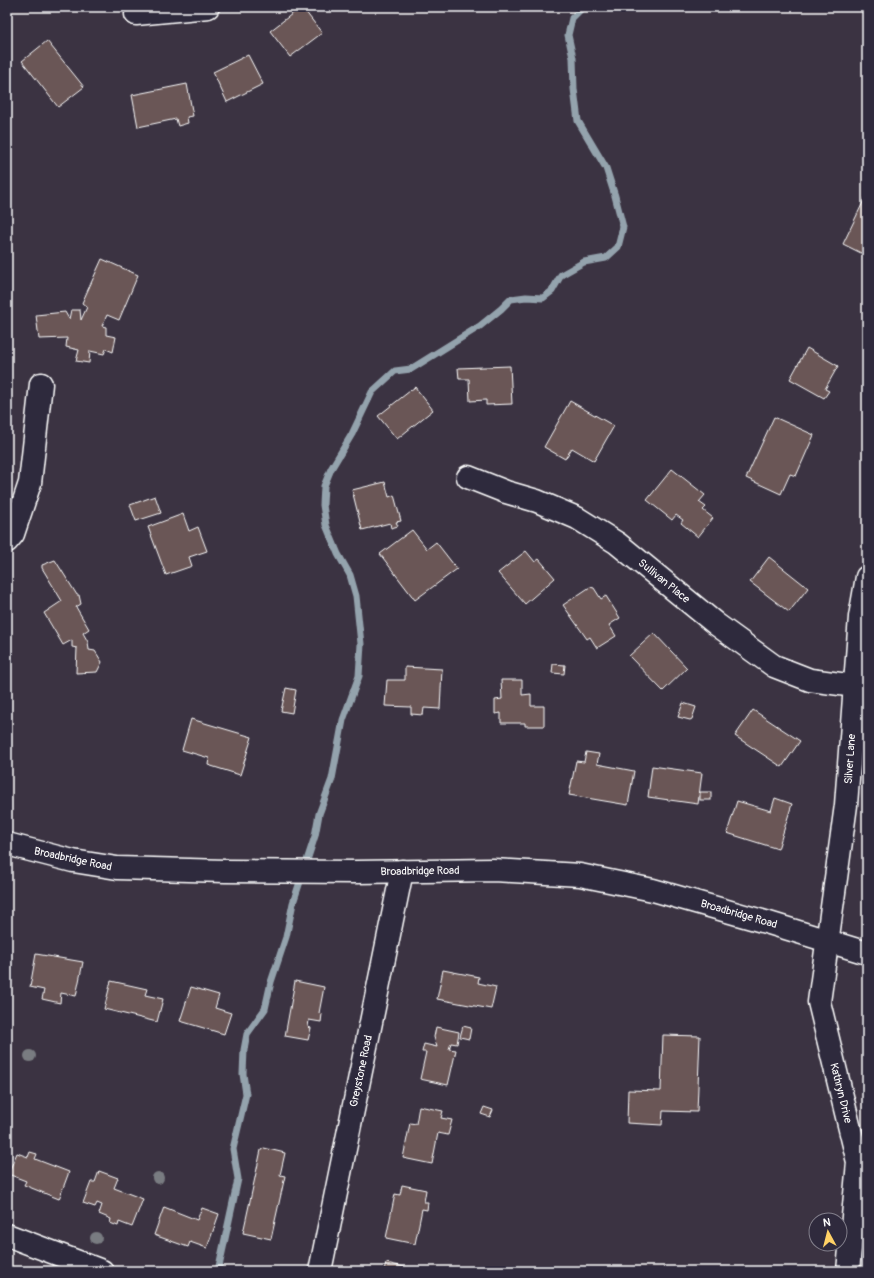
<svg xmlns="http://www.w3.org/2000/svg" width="874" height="1278" font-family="Pangolin,sans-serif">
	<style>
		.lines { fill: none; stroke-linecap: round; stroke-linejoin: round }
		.stream { stroke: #94a3ad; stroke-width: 7 }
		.building { fill: #6a5757; stroke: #fff }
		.minor-casing { stroke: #fff; stroke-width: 25 }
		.major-casing { stroke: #fff; stroke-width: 25 }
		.minor { stroke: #2f2a3d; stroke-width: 22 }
		.major { stroke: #2f2a3d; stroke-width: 22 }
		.tree { fill: #797b81 }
		.labels { text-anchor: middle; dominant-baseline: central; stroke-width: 4; stroke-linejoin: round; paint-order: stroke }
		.street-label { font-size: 11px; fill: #fff; stroke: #2f2a3d }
	</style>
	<rect width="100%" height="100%" fill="#3b3342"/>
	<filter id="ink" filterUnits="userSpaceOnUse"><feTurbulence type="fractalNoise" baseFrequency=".025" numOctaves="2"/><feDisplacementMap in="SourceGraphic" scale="8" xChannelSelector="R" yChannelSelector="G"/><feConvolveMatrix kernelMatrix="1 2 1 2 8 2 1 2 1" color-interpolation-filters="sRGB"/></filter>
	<g filter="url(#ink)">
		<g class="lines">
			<polyline class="stream" points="218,1271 238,1179 233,1149 246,1094 243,1074 244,1050 247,1034 265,1009 271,982 286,937 293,903 315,836 319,814 332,779 343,720 359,676 361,644 356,596 350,575 338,554 326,525 323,505 324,486 331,469 352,434 372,392 395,371 411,369 480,326 501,309 511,299 526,297 543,298 552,291 561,275 584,262 606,258 618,247 623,227 615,196 606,168 578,121 574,89 573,58 568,35 572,18 583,7"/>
		</g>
		<g class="building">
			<polygon points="301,7 302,7 322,33 290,57 270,31"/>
			<polygon points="47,41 84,87 58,107 22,61"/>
			<polygon points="248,55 263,84 227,102 213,72"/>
			<polygon points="187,84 193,116 187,117 188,123 178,126 176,119 138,127 132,95"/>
			<polygon points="867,194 867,256 843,244"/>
			<polygon points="102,259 138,275 119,320 107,315 102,326 106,327 106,335 116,337 113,352 106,349 104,354 90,351 89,363 76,361 79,350 66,347 67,338 39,339 36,315 65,312 69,319 71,310 80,310 81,320 87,307 82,303"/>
			<polygon points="807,348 838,366 825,389 829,391 824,398 790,379"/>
			<polygon points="510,366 512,404 486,405 486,400 470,401 469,379 459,379 458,368"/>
			<polygon points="415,387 433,410 397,439 378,416"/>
			<polygon points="570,401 614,426 594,461 572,448 565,459 544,447"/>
			<polygon points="774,417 814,435 796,476 790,474 781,494 746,478"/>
			<polygon points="672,469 705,495 699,502 706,507 703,510 713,518 698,537 681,523 683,520 676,515 672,520 647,500"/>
			<polygon points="385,482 389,497 394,495 401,521 396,522 398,526 391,528 390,523 362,530 352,490"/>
			<polygon points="155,496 161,513 136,521 130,505"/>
			<polygon points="183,514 189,531 198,527 207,551 189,557 192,566 166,575 148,527"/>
			<polygon points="412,530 427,549 436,542 457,569 415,600 380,554"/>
			<polygon points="526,551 535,562 539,559 555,578 525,604 498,573"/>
			<polygon points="769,557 808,588 789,612 750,582"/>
			<polygon points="55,560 77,595 79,595 81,604 76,607 89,629 83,633 88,642 89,650 95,651 102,662 97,672 76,673 77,648 72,647 72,640 63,645 44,613 62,601 42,568 42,565"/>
			<polygon points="590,587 594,588 601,599 606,596 620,618 609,625 616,636 597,648 590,637 587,639 563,605"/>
			<polygon points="654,633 687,668 663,691 629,656"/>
			<polygon points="553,664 565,665 564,674 552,673"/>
			<polygon points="405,667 442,669 440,709 424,708 423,715 411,714 411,707 385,706 387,680 405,680"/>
			<polygon points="501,680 522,680 522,695 531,694 531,706 544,706 544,726 525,726 525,723 501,723 501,713 495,714 495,700 502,699"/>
			<polygon points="286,688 296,690 292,713 281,711"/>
			<polygon points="683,703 696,707 692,719 690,720 678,717"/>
			<polygon points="753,710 800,741 782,767 735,736"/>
			<polygon points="191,719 252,737 240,775 208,765 209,758 182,750"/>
			<polygon points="586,752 599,754 597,764 634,771 628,805 569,795 576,761 584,762"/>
			<polygon points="652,766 702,773 698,804 648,797"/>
			<rect x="700" y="792" width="11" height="8"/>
			<polygon points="775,798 792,804 778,849 727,833 737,801 771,811"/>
			<polygon points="36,954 83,962 76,996 61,993 60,1003 42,999 44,990 30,987"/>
			<polygon points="443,970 479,977 478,983 496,987 491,1009 437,999"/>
			<polygon points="111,981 147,989 145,995 163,999 157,1022 104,1009"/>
			<polygon points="295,981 324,987 319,1013 322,1014 321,1022 309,1020 308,1027 311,1028 308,1040 285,1036"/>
			<polygon points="191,987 219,995 215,1008 231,1013 224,1034 180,1021"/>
			<polygon points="463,1026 471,1028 469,1039 460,1037"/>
			<polygon points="436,1027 459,1032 457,1044 451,1043 449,1049 456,1050 448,1085 420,1079 426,1052 422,1052 424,1044 437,1047 434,1037"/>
			<polygon points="663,1035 700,1036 697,1112 663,1111 662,1125 627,1123 628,1090 661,1091"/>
			<polygon points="419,1106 443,1111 441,1118 452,1120 448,1135 438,1133 432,1164 403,1158 410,1123 416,1124"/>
			<polygon points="484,1107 493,1110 490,1117 481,1114"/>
			<polygon points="264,1148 285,1153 280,1175 285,1176 271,1239 243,1233 261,1150"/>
			<polygon points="30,1152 37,1154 35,1159 69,1172 59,1199 24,1185 26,1181 8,1174 17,1153 28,1157"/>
			<polygon points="99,1171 118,1178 114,1188 143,1199 132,1227 119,1222 118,1226 110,1223 111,1219 99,1214 102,1205 97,1203 95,1207 83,1203 91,1182 95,1182"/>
			<polygon points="402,1185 426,1190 424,1202 428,1202 427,1210 422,1209 415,1244 386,1238 395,1194 400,1195"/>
			<polygon points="164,1207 197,1220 202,1208 219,1214 207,1248 190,1242 188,1247 154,1235"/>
			<polygon points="386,1263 409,1268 409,1271 384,1271"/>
		</g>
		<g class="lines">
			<g class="minor-casing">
				<g id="minor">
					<polyline points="136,14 208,7"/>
					<polyline points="468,477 506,492 537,501 577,518 617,543 716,624 774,666 810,680 855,686"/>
					<polyline points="7,541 13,534 30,483 41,384"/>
					<polyline points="7,1235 102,1271"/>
					<polyline points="320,1271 402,871"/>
					<polyline points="848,1271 858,1162 819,1002 846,805 860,617 867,577"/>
				</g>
			</g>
			<g class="major-casing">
				<polyline id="major" points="7,844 73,861 117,868 225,871 356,872 493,870 580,875 653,890 769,923 867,953"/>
			</g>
			<use href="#minor" class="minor"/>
			<use href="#major" class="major"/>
		</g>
		<g class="tree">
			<circle cx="30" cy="1056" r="6"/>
			<circle cx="158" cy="1178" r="6"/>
			<circle cx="96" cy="1238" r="6"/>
		</g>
	</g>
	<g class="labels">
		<g class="street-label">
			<text transform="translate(664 581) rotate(39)">Sullivan Place</text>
			<text transform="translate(850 759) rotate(-86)">Silver Lane</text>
			<text transform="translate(73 859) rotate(12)">Broadbridge Road</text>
			<text transform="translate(420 871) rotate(-1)">Broadbridge Road</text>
			<text transform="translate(739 914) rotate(16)">Broadbridge Road</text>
			<text transform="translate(361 1071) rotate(-78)">Greystone Road</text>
			<text transform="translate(841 1093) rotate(76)">Kathryn Drive</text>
		</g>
	</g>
	<rect width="874" height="1278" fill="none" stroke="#2f2a3d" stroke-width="24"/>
	<rect x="12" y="12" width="850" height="1254" fill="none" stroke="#fff" stroke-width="1.5" filter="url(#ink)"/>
	<g transform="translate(828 1232) rotate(353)"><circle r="19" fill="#2f2a3d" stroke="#827f8b"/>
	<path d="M0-3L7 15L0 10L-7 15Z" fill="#ffd166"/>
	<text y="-6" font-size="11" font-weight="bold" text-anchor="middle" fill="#ffffff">N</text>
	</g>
</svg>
